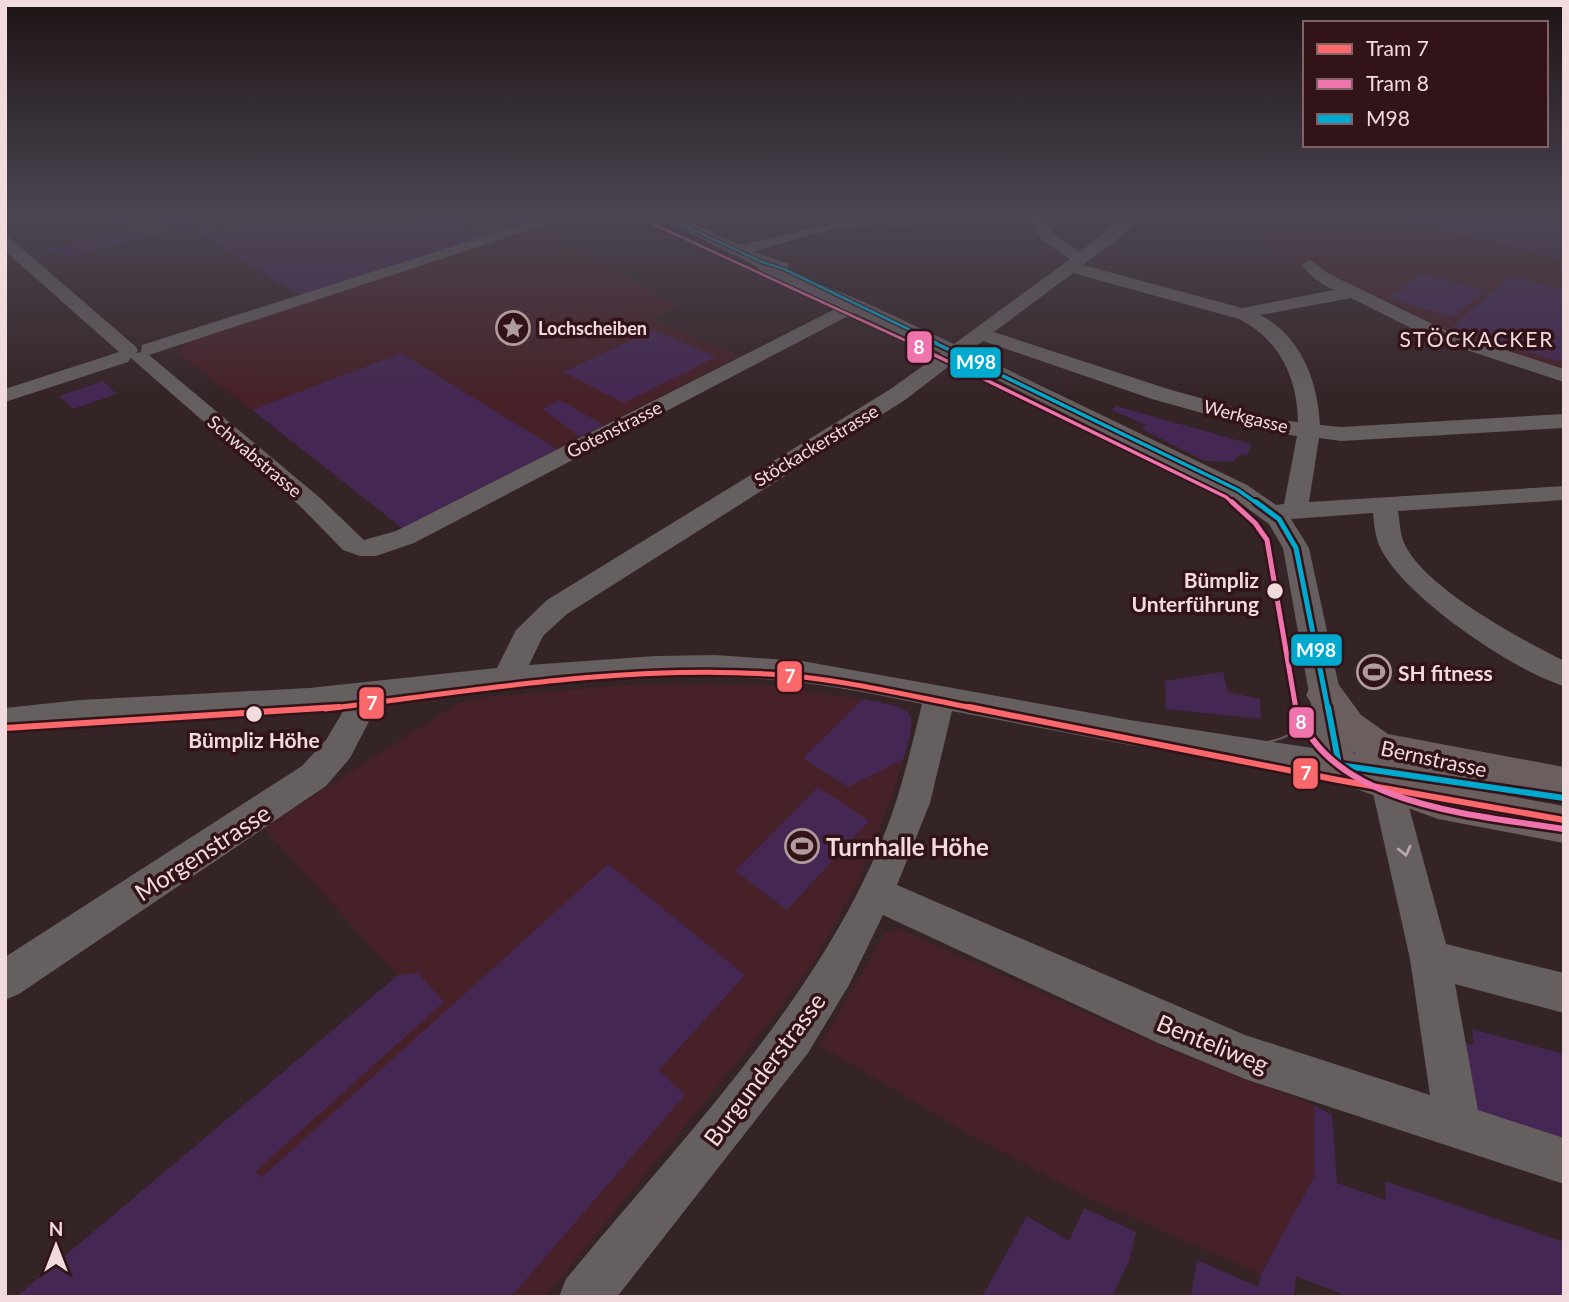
<svg xmlns="http://www.w3.org/2000/svg" width="1569" height="1302" font-family="Lato,sans-serif">
	<style>
		.built { fill: #462127 }
		.green { fill: #442752 }
		.lines { fill: none; stroke-linecap: round; stroke-linejoin: round }
		.minor { fill: #665f5f; fill-rule: evenodd }
		.major { fill: #6b5e5f; fill-rule: evenodd }
		.tram { stroke: #6c6062; stroke-width: 2 }
		.bus-1-far3-casing { stroke: #321318; stroke-width: 5 }
		.bus-1-far2-casing { stroke: #321318; stroke-width: 7 }
		.bus-1-far1-casing { stroke: #321318; stroke-width: 10 }
		.bus-1-casing { stroke: #321318; stroke-width: 11 }
		.bus-1-far3 { stroke: #00a9ce; stroke-width: 2.5 }
		.bus-1-far2 { stroke: #00a9ce; stroke-width: 3.5 }
		.bus-1-far1 { stroke: #00a9ce; stroke-width: 5 }
		.bus-1 { stroke: #00a9ce; stroke-width: 6 }
		.tram-1-far1-casing { stroke: #321318; stroke-width: 10 }
		.tram-1-casing { stroke: #321318; stroke-width: 11 }
		.tram-2-far3-casing { stroke: #321318; stroke-width: 5 }
		.tram-2-far2-casing { stroke: #321318; stroke-width: 7 }
		.tram-2-far1-casing { stroke: #321318; stroke-width: 10 }
		.tram-2-casing { stroke: #321318; stroke-width: 11 }
		.tram-1-far1 { stroke: #fa686c; stroke-width: 5 }
		.tram-1 { stroke: #fa686c; stroke-width: 6 }
		.tram-2-far3 { stroke: #ef73ac; stroke-width: 2.5 }
		.tram-2-far2 { stroke: #ef73ac; stroke-width: 3.5 }
		.tram-2-far1 { stroke: #ef73ac; stroke-width: 5 }
		.tram-2 { stroke: #ef73ac; stroke-width: 6 }
		.oneway { stroke: #baa9ab }
		.stop-dot { fill: #f2dbdd; stroke: #321318; stroke-width: 2.5 }
		.labels { text-anchor: middle; dominant-baseline: central; stroke-width: 7; stroke-linejoin: round; paint-order: stroke }
		.far-poi-label { font-size: 18px; font-weight: bold; fill: #f2dbdd; stroke: #321318; text-anchor: start }
		.far-street-label { font-size: 18px; fill: #f2dbdd; stroke: #321318 }
		.far-quarter-label { font-size: 21px; letter-spacing: 2px; fill: #f2dbdd; stroke: #321318 }
		.stop-label { font-size: 21px; font-weight: bold; fill: #f2dbdd; stroke: #321318; text-anchor: end }
		.poi-label { font-size: 21px; font-weight: bold; fill: #f2dbdd; stroke: #321318; text-anchor: start }
		.street-label { font-size: 21px; fill: #f2dbdd; stroke: #321318 }
		.near-poi-label { font-size: 24px; font-weight: bold; fill: #f2dbdd; stroke: #321318; text-anchor: start }
		.near-street-label { font-size: 24px; fill: #f2dbdd; stroke: #321318 }
		.line-badge { stroke: #321318; stroke-width: 2.5 }
		.badge-label { font-size: 19px; text-anchor: middle; font-weight: bold; fill: #fff }
	</style>
	<rect width="100%" height="100%" fill="#352426"/>
	<g class="built">
		<polygon points="1258,216 1372,216 1511,246 1564,261 1564,372 1470,342 1331,273 1281,254 1257,235 1255,227"/>
		<polygon points="535,228 678,306 652,319 739,356 402,528 180,354 183,345 194,340"/>
		<polygon points="644,684 763,685 863,699 804,758 848,787 903,760 893,794 857,884 815,960 773,1018 545,1297 16,1297 398,976 264,828 458,703 494,696"/>
		<polygon points="897,928 1161,1046 1314,1105 1314,1177 1261,1274 1095,1201 974,1137 820,1045 885,933"/>
	</g>
	<g class="green">
		<polygon points="102,216 198,216 210,223 156,224 145,217 115,225"/>
		<polygon points="523,216 554,216 300,296 194,230 182,233 176,229 70,257 43,251 139,227 459,218 469,219 470,229 482,230"/>
		<polygon points="1372,216 1564,216 1564,261 1511,246"/>
		<polygon points="1422,274 1485,291 1453,317 1388,298"/>
		<polygon points="1510,276 1564,290 1564,363 1450,329"/>
		<polygon points="654,330 716,357 624,403 563,372"/>
		<polygon points="401,353 557,449 402,528 252,410"/>
		<polygon points="103,381 117,394 73,409 59,396"/>
		<polygon points="560,400 604,425 581,437 542,409"/>
		<polygon points="1116,406 1251,444 1247,456 1241,454 1232,462 1204,461 1142,429 1146,425 1112,410"/>
		<polygon points="1223,672 1228,692 1260,699 1261,719 1166,709 1165,681"/>
		<path d="M863,699C914,709 920,707 903,760L848,787L803,758Z"/>
		<polygon points="818,787 869,821 787,910 735,871"/>
		<polygon points="608,864 745,975 659,1070 685,1095 511,1297 16,1297 398,975 418,973 444,1002 256,1171 261,1178"/>
		<polygon points="1472,1029 1564,1054 1564,1147 1476,1116 1456,1040 1474,1045"/>
		<polygon points="1314,1105 1332,1115 1337,1183 1386,1200 1385,1181 1564,1242 1564,1297 1349,1297 1296,1276 1294,1297 1191,1297 1197,1260 1258,1287 1261,1274 1314,1177"/>
		<polygon points="1084,1208 1136,1232 1129,1261 1112,1297 982,1297 1027,1216 1069,1241"/>
	</g>
	<g class="lines">
		<path class="minor" d="M548,216H572L149,355L319,497L364,540L396,531L839,307L763,273L756,266L656,216H677L740,245L862,217H915V223C901,230 892,223 878,224C836,227 793,239 753,252L787,263L789,267L787,271L862,301L954,344L1070,259L1042,240L1028,216H1044L1053,233L1080,252L1124,216H1141L1122,236L1083,265L1242,308L1334,290C1321,284 1311,277 1302,265L1310,260L1329,274L1447,331L1564,369V382L1433,339L1351,298L1260,315C1301,335 1318,382 1320,425L1341,427L1564,414V428L1341,441L1319,438L1309,502L1564,486V500L1398,511C1400,522 1400,534 1404,543C1424,588 1521,639 1564,661V686C1512,670 1401,595 1379,545C1375,535 1374,524 1373,513L1291,519L1309,548L1356,765L1351,774L1339,778L1130,745L952,711L930,803L897,885L1245,1035L1430,1095L1410,959L1371,784L1376,774L1388,770L1400,774L1446,944L1564,973V1013L1455,984L1478,1110L1564,1138V1184L1245,1079L1158,1043L883,915L849,985L808,1053L617,1297H559L566,1279C684,1136 837,981 896,802C906,770 914,737 922,704C874,694 825,684 775,680C643,669 509,689 378,704L350,758L326,786L19,994L5,1000V957L302,766L326,740L345,708L80,724L5,732V708L80,700L309,688L497,668L516,630L547,600L889,390L941,353L854,313L414,543L376,556H360L343,550L301,507L131,358L128,362L5,402V389L119,352L5,251V237L11,239L135,346L138,350L136,353L141,352L142,345ZM1073,273L1239,319C1280,340 1297,377 1298,422L1279,420L1168,389L994,332ZM983,341L1152,399L1270,432L1297,436L1284,504L1276,505L1247,485L969,351ZM957,360L1229,495L1269,524L1283,548L1319,749L1130,720L802,661L715,655L656,656L529,665L543,636L567,614L905,400Z"/>
		<polygon class="major" points="1325,681 1339,685 1361,715 1388,734 1564,767 1564,801 1392,767 1439,783 1564,806 1564,843 1438,819 1324,777 1318,765 1324,753 1339,748 1356,754 1333,737 1306,695 1311,685"/>
		<g class="tram">
			<path d="M1247,743C1274,743 1298,739 1305,710"/>
			<polyline points="1270,767 1308,765 1336,752 1342,730 1339,702"/>
		</g>
		<g class="bus-1-far3-casing">
			<polyline id="bus-1-far3" points="664,216 762,262 784,269 937,343"/>
		</g>
		<g class="bus-1-far2-casing">
			<polyline id="bus-1-far2" points="933,342 1238,490 1258,504"/>
		</g>
		<g class="bus-1-far1-casing">
			<polyline id="bus-1-far1" points="1256,502 1279,519 1296,548 1328,709"/>
		</g>
		<g class="bus-1-casing">
			<polyline id="bus-1" points="1328,707 1339,765 1564,798"/>
		</g>
		<use href="#bus-1-far3" class="bus-1-far3"/>
		<use href="#bus-1-far2" class="bus-1-far2"/>
		<use href="#bus-1-far1" class="bus-1-far1"/>
		<use href="#bus-1" class="bus-1"/>
		<g class="tram-1-far1-casing">
			<path id="tram-1-far1" d="M325,709C472,691 620,665 768,674C839,678 909,696 978,709"/>
		</g>
		<g class="tram-1-casing">
			<g id="tram-1">
				<polyline points="969,707 1338,780 1564,820"/>
				<polyline points="5,728 339,707"/>
			</g>
		</g>
		<g class="tram-2-far3-casing">
			<polyline id="tram-2-far3" points="653,224 911,343"/>
		</g>
		<g class="tram-2-far2-casing">
			<polyline id="tram-2-far2" points="908,342 1226,497 1234,504"/>
		</g>
		<g class="tram-2-far1-casing">
			<polyline id="tram-2-far1" points="1232,502 1255,523 1267,540 1296,709"/>
		</g>
		<g class="tram-2-casing">
			<path id="tram-2" d="M1296,707C1328,806 1476,815 1563,829"/>
		</g>
		<use href="#tram-1-far1" class="tram-1-far1"/>
		<use href="#tram-1" class="tram-1"/>
		<use href="#tram-2-far3" class="tram-2-far3"/>
		<use href="#tram-2-far2" class="tram-2-far2"/>
		<use href="#tram-2-far1" class="tram-2-far1"/>
		<use href="#tram-2" class="tram-2"/>
	</g>
	<defs><path id="oneway-chevron" d="M-2-3.5L2.5 0L-2 3.5" fill="none" stroke-width="1.6" stroke-linecap="round" stroke-linejoin="round" transform="scale(1.75)"/></defs>
	<use class="oneway" href="#oneway-chevron" transform="translate(1405 851) rotate(77)"/>
	<linearGradient id="sky" x2="0" y2="1"><stop stop-color="#1d1415"/><stop offset="0.54" stop-color="#4b4552"/><stop offset="1" stop-color="#4b4552" stop-opacity="0"/></linearGradient>
	<rect width="1569" height="398" fill="url(#sky)"/>
	<defs>
		<g id="sight-ring" transform="scale(1.75)"><circle r="9.5" fill="#321318" stroke="#b09b9d" stroke-width="1.5"/><path d="M0-6L1.8-2.2L6-1.7L2.9 1.2L3.7 5.4L0 3.3L-3.7 5.4L-2.9 1.2L-6-1.7L-1.8-2.2Z" fill="#b09b9d"/></g>
		<g id="stadium-ring" transform="scale(1.75)"><circle r="9.5" fill="#321318" stroke="#b09b9d" stroke-width="1.5"/><path d="M0-5a6.5 5 0 1 0 0 10a6.5 5 0 1 0 0-10ZM-3.5-1.8h7v3.6h-7Z" fill="#b09b9d"/></g>
	</defs>
	<g fill-rule="evenodd">
		<use href="#sight-ring" x="513" y="328"/>
		<use href="#stadium-ring" x="1374" y="672"/>
		<use href="#stadium-ring" x="802" y="846"/>
	</g>
	<g class="stop-dot">
		<circle cx="1275" cy="591" r="9"/>
		<circle cx="254" cy="714" r="9"/>
	</g>
	<g class="labels">
		<g class="far-poi-label">
			<text x="538" y="328">Lochscheiben</text>
		</g>
		<g class="far-street-label">
			<text transform="translate(1246 416) rotate(14)">Werkgasse</text>
			<text transform="translate(614 429) rotate(-27)">Gotenstrasse</text>
			<text transform="translate(816 445) rotate(-31)">Stöckackerstrasse</text>
			<text transform="translate(255 456) rotate(40)">Schwabstrasse</text>
		</g>
		<g class="far-quarter-label">
			<text x="1477" y="338">STÖCKACKER</text>
		</g>
		<g class="stop-label">
			<text x="1259" y="579">Bümpliz<tspan x="1259" dy="24">Unterführung</tspan></text>
			<text x="254" y="739" text-anchor="middle">Bümpliz Höhe</text>
		</g>
		<g class="poi-label">
			<text x="1398" y="672">SH fitness</text>
		</g>
		<g class="street-label">
			<text transform="translate(1434 758) rotate(12)">Bernstrasse</text>
		</g>
		<g class="near-poi-label">
			<text x="826" y="846">Turnhalle Höhe</text>
		</g>
		<g class="near-street-label">
			<text transform="translate(202 852) rotate(-33)">Morgenstrasse</text>
			<text transform="translate(1213 1043) rotate(22)">Benteliweg</text>
			<text transform="translate(764 1069) rotate(-53)">Burgunderstrasse</text>
		</g>
	</g>
	<g class="line-badge">
		<rect x="906" y="330" width="27" height="34" rx="7" fill="#ef73ac"/>
		<rect x="949" y="346" width="53" height="33" rx="7" fill="#00a9ce"/>
		<rect x="1290" y="633" width="53" height="34" rx="7" fill="#00a9ce"/>
		<rect x="776" y="660" width="27" height="33" rx="7" fill="#fa686c"/>
		<rect x="358" y="686" width="27" height="34" rx="7" fill="#fa686c"/>
		<rect x="1288" y="706" width="27" height="33" rx="7" fill="#ef73ac"/>
		<rect x="1292" y="757" width="27" height="33" rx="7" fill="#fa686c"/>
	</g>
	<g class="badge-label">
		<text x="919" y="354">8</text>
		<text x="976" y="369">M98</text>
		<text x="1316" y="657">M98</text>
		<text x="790" y="683">7</text>
		<text x="372" y="710">7</text>
		<text x="1301" y="729">8</text>
		<text x="1306" y="780">7</text>
	</g>
	<rect width="1569" height="1302" fill="none" stroke="#f2dbdd" stroke-width="14"/>
	<rect x="1303" y="21" width="245" height="126" fill="#321318" stroke="#7f6367" stroke-width="2"/>
	<rect x="1317" y="44" width="35" height="10" fill="#fa686c" stroke="#7f6367" stroke-width="2"/>
	<text x="1366" y="56" font-size="21" fill="#f2dbdd">Tram 7</text>
	<rect x="1317" y="79" width="35" height="10" fill="#ef73ac" stroke="#7f6367" stroke-width="2"/>
	<text x="1366" y="91" font-size="21" fill="#f2dbdd">Tram 8</text>
	<rect x="1317" y="114" width="35" height="10" fill="#00a9ce" stroke="#7f6367" stroke-width="2"/>
	<text x="1366" y="126" font-size="21" fill="#f2dbdd">M98</text>
	<g transform="translate(56 1246)" stroke="#321318" stroke-width="5" paint-order="stroke">
	<path d="M0-5L12 26L0 18L-12 26Z" fill="#f2dbdd"/>
	<text y="-10" font-size="19" font-weight="bold" text-anchor="middle" fill="#f2dbdd">N</text>
	</g>
</svg>
